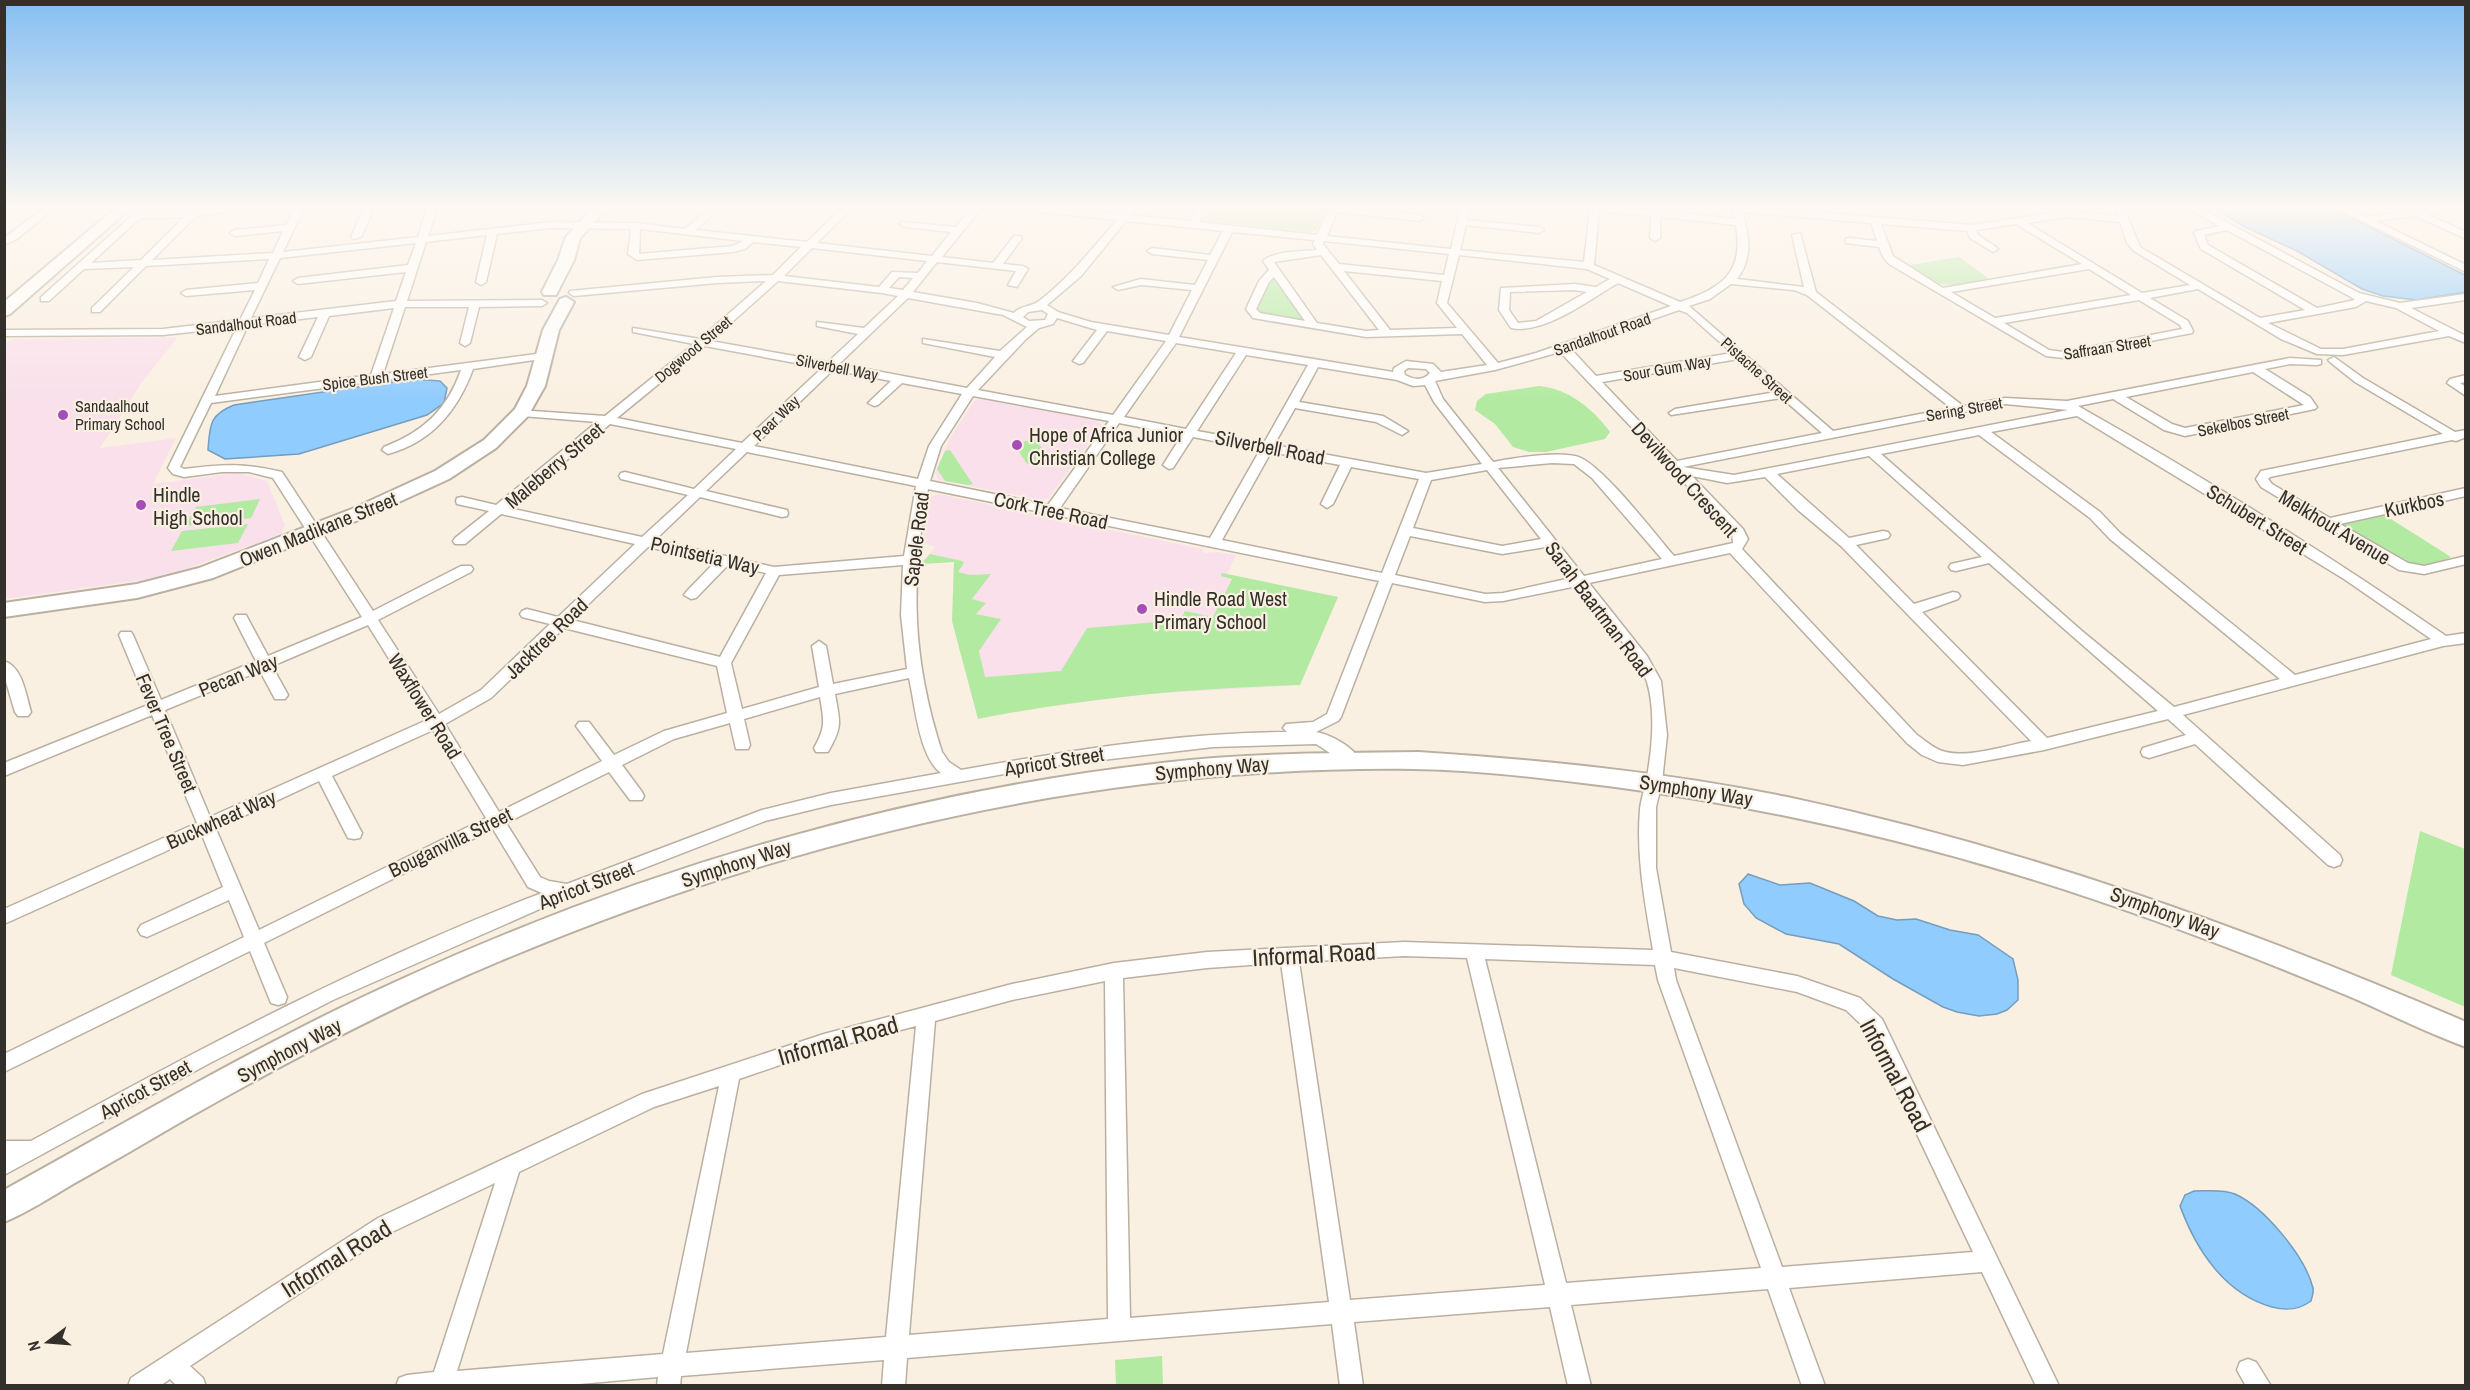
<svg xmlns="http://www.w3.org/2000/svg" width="2470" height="1390" font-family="'Archivo Narrow',sans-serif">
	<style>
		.education { fill: #f9e0ea }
		.green { fill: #b3eaa2 }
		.water { fill: #90ccfe; stroke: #749dbe; stroke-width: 1.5 }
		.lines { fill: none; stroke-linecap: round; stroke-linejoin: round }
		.street-casing { stroke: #b9b0a2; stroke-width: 3 }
		.secondary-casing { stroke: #b9b0a2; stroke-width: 4 }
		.street { fill: #fff; fill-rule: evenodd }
		.secondary { fill: #fff; fill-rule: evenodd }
		.poi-dot { fill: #a74db8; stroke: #faf0e2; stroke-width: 2 }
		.labels { text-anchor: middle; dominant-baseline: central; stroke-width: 4.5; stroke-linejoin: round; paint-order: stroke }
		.far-street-label { font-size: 16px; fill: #332f2a; stroke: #faf0e2 }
		.far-poi-label { font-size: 16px; fill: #332f2a; stroke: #faf0e2; text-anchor: start }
		.poi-label { font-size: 20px; fill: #332f2a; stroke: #faf0e2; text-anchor: start }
		.street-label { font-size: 20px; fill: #332f2a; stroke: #faf0e2 }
		.near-street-label { font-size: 24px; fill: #332f2a; stroke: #faf0e2 }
	</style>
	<rect width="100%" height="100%" fill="#faf0e2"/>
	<g class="education">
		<polygon points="178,337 142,382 100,448 176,438 153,484 237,473 267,481 285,525 281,534 186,569 142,580 5,599 4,343 15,339"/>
		<polygon points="982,399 1097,420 1102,425 1049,498 1041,500 939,480 935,473 950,438 974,401"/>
		<polygon points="939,494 1053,518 1055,521 1083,527 1087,525 1203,549 1204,553 1218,552 1236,555 1227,574 1338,597 1300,685 1147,694 1030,709 978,719 952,621 954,562 921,564 935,547 923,542 928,498"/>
	</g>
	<g class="green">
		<polygon points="1213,206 1327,206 1317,230 1311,232 1207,221 1205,219"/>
		<path d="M1959,257L1989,279C1944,287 1945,290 1905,266Z"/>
		<polygon points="1275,280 1279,282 1303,319 1299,320 1260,315 1255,309 1267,282"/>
		<path d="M1539,386C1569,389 1592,408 1610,432L1605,439L1546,452H1529L1513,447L1495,424L1475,410L1477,401L1486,394Z"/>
		<polygon points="1035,439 1049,457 1027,464 1014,444"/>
		<polygon points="950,450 970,480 973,484 968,485 945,481 937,469 945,451"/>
		<polygon points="260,499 251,518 185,526 196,507"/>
		<polygon points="2383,514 2451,557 2442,562 2416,567 2343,525 2345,522"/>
		<polygon points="248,524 238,543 171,551 182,531"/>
		<path d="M930,554L962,561L964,563L958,572L970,575L991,574L972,599L986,603L976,614L1001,619L979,651L985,677L1061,671L1087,628L1181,620L1185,611L1213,617L1232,579L1221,576L1222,573L1338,597L1300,685C1191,688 1084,698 978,719L952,621L954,562L921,564Z"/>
		<polygon points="2420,831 2465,849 2465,1007 2391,975"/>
		<polygon points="1162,1356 1163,1385 1116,1385 1115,1360"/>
	</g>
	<g class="water">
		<polygon points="2214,206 2327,206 2465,275 2465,292 2416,300 2383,296 2362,289 2297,251 2245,227 2219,212"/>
		<path d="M413,379L440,381L447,388L444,403L427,415L299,454L225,459L208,450C210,425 209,415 234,405Z"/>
		<polygon points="1748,874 1780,885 1810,883 1854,901 1878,916 1897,920 1916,919 1950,930 1978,935 2013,959 2018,980 2018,1000 2007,1010 1997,1014 1979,1016 1957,1012 1943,1007 1893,979 1839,944 1786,934 1756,918 1744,904 1739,884"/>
		<path d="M2194,1191C2206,1191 2223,1189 2235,1194C2264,1207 2305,1256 2313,1288C2314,1292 2312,1297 2311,1301C2299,1310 2287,1311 2272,1307C2225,1294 2196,1250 2180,1206L2185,1195Z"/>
	</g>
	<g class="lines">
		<g class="street-casing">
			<g id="street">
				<polygon points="47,206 57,206 17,239 4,245 4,238"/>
				<path d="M143,206H153L146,213L255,206L250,209L196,216L152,260L273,253L283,231L235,236L230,233L235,230L286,225L295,206H305L283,252L418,237L428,206H438L428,236L551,222L636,223L685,229L713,206H761L764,207V211L727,209L722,206L696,230L807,242L844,206H854L817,243L932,256L951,232L905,227L900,224L902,222L956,227L973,206H983L942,257L993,263L1014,236H1020L1022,238L1003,264L1023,266L1028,269L1017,287L1008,285L1016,271L937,262L913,292L977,303L1014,313C1021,305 1032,307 1039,301C1069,278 1092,249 1117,220L1014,209L1009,206H1038L1121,214L1128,206H1138L1130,215L1190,221L1199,206H1209L1199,222L1317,235L1330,206H1340L1419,215L1424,218L1419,221L1337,212L1327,236L1451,249L1461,206H1471L1467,220L1539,227L1544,230L1539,233L1466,225L1460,250L1584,262L1590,210L1574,209L1569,206H1600L1651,211V206H1661V211L1735,219L1732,206H1742L1971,225L2066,211L2118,216L2116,213L2122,207L2147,206L2126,213L2140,247L2260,318L2305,310L2201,249L2194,233L2196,231L2219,226L2184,206H2196L2359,293L2400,303L2466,294V300L2411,308L2466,336V343L2449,336L2343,355L2317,354L2281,339L2198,289L2150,298L2188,321L2193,331L2192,333L2063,358L2046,356L1889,264L1883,257L1879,247L1846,243V239L1849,238L1877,241L1871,223L1743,212C1749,237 1753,258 1737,279L1804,287L1792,235L1800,233L1816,292L1963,406L2005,398L2067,401L2290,358L2321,360V364L2317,365L2290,364L2265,369L2310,397L2317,407L2315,409L2185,436L2164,430L2113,399L2078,406C2204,477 2327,554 2446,636L2466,633V643L2443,646L2183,715L2340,855L2342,860L2340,865L2334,867L2328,865L2195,744L2149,758L2143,756L2141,752L2143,748L2186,735L2168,719L2044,750L1963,765L1938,762L1922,755L1907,743L1730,553L1589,583L1647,656L1661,681L1667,735L1662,782L1656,807V868L1671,952L1797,976L1860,998L1882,1019L2059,1386H2036L1982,1272L1789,1288L1825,1386H1802L1768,1289L1571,1305L1591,1386H1568L1550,1307L1354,1322L1363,1386H1340L1332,1324L907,1358L905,1386H882L884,1360L681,1376L680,1386H657L658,1377L557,1386H396L399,1378L407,1375L434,1372L495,1183L392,1232L190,1366L203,1378L206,1386H177L170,1379L160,1386H128L131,1378L378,1218L642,1094L824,1034L1012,984L1114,963L1207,952L1404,942L1653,950C1645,903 1636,857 1640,809C1641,800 1644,791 1646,782C1652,751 1656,712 1647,682C1639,657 1594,608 1577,586L1503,601L1485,602L1392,583L1341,717L1338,721L1316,732C1332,735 1353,747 1361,761L1359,765C1347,769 1328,750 1316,744L1213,747L1043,767L831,805L765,821L549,905L333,1000L210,1063L4,1175V1141H31C197,1050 364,961 542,893L528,887L493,829L264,943L287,997L285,1003L278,1005L271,1003L250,951L4,1072V1054L244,937L229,900L147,937L141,935L138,930L141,925L223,887L202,835L4,924V909L197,823L152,715L4,776V763L148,705L119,635L121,632H131L133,635L161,700L256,661L234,618L236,615H246L268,656L362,617L273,478L249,472H222L184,477L173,474L168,468L237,327L163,335L4,336V330L163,329L240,320L255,290L186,296L181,293L186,290L258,283L269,259L146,266L100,312H92V308L134,267L84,269L49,301H41V297ZM1599,211L1651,216L1650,238L1655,241L1660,238V217L1736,225C1744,272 1723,288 1680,302L1594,265ZM184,217L141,260L91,263L139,219ZM2066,217L2120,222L2127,243L2134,251L2190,285L2142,293L2027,223ZM1126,221L1223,231L1210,255L1152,248L1147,251L1152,254L1208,260L1195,285L1141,279L1113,287L1118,290L1141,285L1192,290L1169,335L1091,322L1058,312L1047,305L1081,276ZM1881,224L1967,231L1970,238L1993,252L1998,249L1996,247L1978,235L1976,230L2016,224L2082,264L1943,288L1893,256ZM551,228L631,229L628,254L637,260L733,252L745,249L753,242L801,247L773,275L717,277L570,291L569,293L574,296L717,283L766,281L700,339L633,328V332L694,344L605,416L518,410L516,412L522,416L597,422L496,505L462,497L457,498L456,501L457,504L489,511L455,538L453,541L455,544H465L501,514L635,544L558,617L527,609L522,611L520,614L522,617L550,624L481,690L439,714L378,620L471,572L473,569L471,566H461L373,611L282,472C243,463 224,464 184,469L180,467L211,403L461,370C447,410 423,432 384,447L382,450L388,454C432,442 458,410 473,369L548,358L550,356L544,353L383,374L405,307H469L460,343L465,346L470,343L479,307L542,306L547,303L542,300L407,301L426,242L487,235L476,282L481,285L486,282L497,234ZM640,229L743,241L733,246L639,254ZM2227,230L2351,297L2355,300L2317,308L2208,245L2204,235ZM1232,232L1315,240L1313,244L1317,250C1301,252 1276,250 1263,261L1269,270L1259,281L1246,309L1253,318L1366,337L1462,334L1487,365L1441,372L1433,364L1406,361L1394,368L1393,372L1179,337ZM1324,241L1449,254L1444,275L1339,264L1323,244ZM416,243L408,265L298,278L293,281L298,284L406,272L396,301L251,318L280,258ZM812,248L927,261L918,273L892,272L879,287L784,276ZM1321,255L1379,330L1366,331L1317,323L1274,262ZM1459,255L1587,269L1610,279L1596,287L1575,284L1501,288L1499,310L1511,328C1544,335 1590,299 1618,283L1671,306L1536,353L1498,363L1447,303ZM2089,269L2131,295L1995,318L1951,292ZM1344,271L1442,281L1437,303L1457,328L1390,330ZM899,277L913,278L903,290L889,288ZM1274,277L1305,321L1260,313L1256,309L1269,282ZM778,281L882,293L898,296L864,328L817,322V326L858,334L828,362L711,341ZM1731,284L1794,290L1807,295L1951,408L1833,431L1689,306L1710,299ZM1575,290L1587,292L1536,321L1518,323L1509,310L1510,292ZM908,298L1003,315L1027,327L1000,351L923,339V343L995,357L967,388L839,364ZM2139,300L2180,325L2182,329L2063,352L2049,350L2004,323ZM2366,301L2396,308L2439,331L2343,349H2321L2268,323L2356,307ZM394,308L371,375L215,396L248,325L318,317L299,357L305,360L311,357L329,316ZM1042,310L1048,314L1045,320L1029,321L1023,317L1028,312ZM1679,310L1687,313L1732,353L1596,376L1570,348ZM1057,318L1097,330L1073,361L1079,364L1083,363L1107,331L1166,341L1113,415L978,390L1026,339L1039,328L1053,324ZM1176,343L1236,353L1186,429L1124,417ZM705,346L822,368L742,443L617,418ZM1560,352L1732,533L1733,543L1674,556C1654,533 1606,470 1581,458C1563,450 1513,458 1493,462L1443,399L1435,381L1495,370ZM1246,355L1308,365L1264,443L1197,431ZM1738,359L1776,392L1675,409L1669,413L1671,415L1782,398L1822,433L1677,461L1602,382ZM1318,367L1397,380L1413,386L1425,385L1434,402L1482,464L1426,473L1274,445L1295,408L1376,422L1402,435L1408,431L1383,416L1299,402ZM1408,368L1426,369L1430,373C1423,381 1414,380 1405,375L1404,371ZM833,370L891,381L868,403L874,406L878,405L902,383L962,394L929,446L918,479L754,446ZM2253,372L2304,405L2185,428L2172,424L2126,397ZM973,396L1109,421L1048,505L930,481L941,446ZM2005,404L2068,410L1734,475L1683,467ZM2077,416L2344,579L2431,639L2295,675L2120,533L2100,512L1991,432ZM1119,423L1182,435L1163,465L1169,469L1173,468L1193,437L1260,450L1210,538L1060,508ZM610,424L736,449L694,489L625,472L621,473L619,476L621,479L688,495L642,537L509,508ZM1979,435L2090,518L2110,539L2280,679L2174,707L2082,631L1881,454ZM747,452L916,486L904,556L774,567L655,540L700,497L782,517L787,516L788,513L787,510L706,491ZM1271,452L1340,465L1321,504L1327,508L1333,504L1351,467L1419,479L1382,573L1222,540ZM1869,456L1982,557L1951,564L1949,567L1951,570L1956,571L1989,563L2158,711L2047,738L1922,612L1958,599L1960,596L1958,593L1953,592L1914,604L1856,545L1888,538L1890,535L1888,532L1883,531L1849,538L1777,474ZM1552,463L1574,464L1592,478L1662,559L1584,576L1498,468ZM1487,470L1541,539L1502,546L1413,528L1431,480ZM1692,476L1727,483L1765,477L1798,510L1841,546L2031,741C2008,745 1969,758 1946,752C1935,750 1926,741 1917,735L1742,549L1748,539L1743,529ZM928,489L1379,581L1327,714L1313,722L1286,724L1283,728L1287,732C1182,732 1066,751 961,770L949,762L942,752C912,659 910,583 928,489ZM1410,536L1502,554L1546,547L1571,578L1503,593L1485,594L1395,575ZM648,547L715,562L686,592L684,595L691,599L696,598L728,565L766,573L720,657L572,620ZM903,565L901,615L907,669L833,684L826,646L819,641L812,646L819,687L742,709L731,663L779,575ZM368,625L427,720L210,817L165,710L260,671L275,699H285L288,695L272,666ZM564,628L717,666L727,713L664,731L614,755L589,722H579L576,726L579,730L602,761L499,812L445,724L491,698ZM909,678C915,704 919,757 941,773L831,793L762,810L567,884L549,881L540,877L506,823L609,772L630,800H642L644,796L642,792L622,765L674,739L730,723L736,749H748L750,745L744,719L820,697C824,721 826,727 814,748L816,752H828C843,726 840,722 835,694ZM433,730L486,818L259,930L216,829L319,781L348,838L354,839L360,838L362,833L332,776ZM1404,956L1467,958L1545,1285L1350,1300L1299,962ZM1485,959L1655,965L1658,980L1761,1268L1566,1283ZM1281,963L1329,1302L1130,1318L1123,978L1207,968ZM1674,968L1797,992L1846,1010L1868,1031L1973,1252L1782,1267L1676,980ZM1105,981L1108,1319L909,1335L935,1021L1012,1000ZM916,1026L886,1337L686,1353L739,1079L824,1050ZM719,1086L663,1354L457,1371L519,1172L654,1107Z"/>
				<polygon points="365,206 375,206 361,237 353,239 351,237"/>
				<polygon points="945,206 955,206 948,212 943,209"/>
				<polygon points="2332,206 2344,206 2367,217 2443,206 2465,206 2460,209 2427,214 2466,232 2466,239 2416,216 2376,221 2466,265 2466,272"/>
				<polygon points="2334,357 2363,378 2455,432 2466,430 2466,437 2456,441 2452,440 2270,477 2268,479 2272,484 2330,518 2466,488 2466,496 2340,524 2408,563 2424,566 2466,556 2466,564 2424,574 2399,570 2261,487 2256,479 2261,471 2443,434 2355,382 2330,362 2328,360"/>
				<polygon points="2466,375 2466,382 2460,383 2466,387 2466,396 2447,383 2450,379"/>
				<path d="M4,661C23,667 26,696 31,712L28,716H18L15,712L4,675Z"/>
				<polygon points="2248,1359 2256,1362 2271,1386 2246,1386 2237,1370 2240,1362"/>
			</g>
		</g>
		<g class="secondary-casing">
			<g id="secondary">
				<polygon points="118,206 133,206 10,314 4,316 4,302"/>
				<polygon points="594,206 609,206 580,238 574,260 556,295 544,295 542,292 558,260 566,237"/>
				<polygon points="566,297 574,302 559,330 545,386 528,416 496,448 449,479 366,517 213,578 137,598 4,617 4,603 137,584 199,568 352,509 435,471 484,440 515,409 527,386 543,330 560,299"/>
				<path d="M1418,752C1542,760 1665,772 1787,797C2021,847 2245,927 2466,1022V1047C2425,1032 2386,1012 2346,995C2238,950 2127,908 2015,874C1882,834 1746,804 1608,786C1543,778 1478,770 1413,769C1097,765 790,839 500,961C392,1006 288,1061 186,1119C148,1141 111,1163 73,1184C51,1197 28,1212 4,1222V1190C136,1117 266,1040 404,978C643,869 900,793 1162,763C1247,753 1332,753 1418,752Z"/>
			</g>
		</g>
		<use href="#street" class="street"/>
		<use href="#secondary" class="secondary"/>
	</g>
	<linearGradient id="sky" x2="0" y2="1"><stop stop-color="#85bef1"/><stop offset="0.52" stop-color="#fdf8f2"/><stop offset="1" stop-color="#fdf8f2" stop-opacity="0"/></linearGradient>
	<rect width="2470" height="400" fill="url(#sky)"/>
	<g class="poi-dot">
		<circle cx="63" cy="415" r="6"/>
		<circle cx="1017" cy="445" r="6"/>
		<circle cx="141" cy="505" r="6"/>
		<circle cx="1142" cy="609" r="6"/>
	</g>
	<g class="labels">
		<g class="far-street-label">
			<text transform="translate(246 323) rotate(-7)">Sandalhout Road</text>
			<text transform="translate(1602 334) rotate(-19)">Sandalhout Road</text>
			<text transform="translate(2107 347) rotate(-9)">Saffraan Street</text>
			<text transform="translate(693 349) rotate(-40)">Dogwood Street</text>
			<text transform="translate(837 367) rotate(11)">Silverbell Way</text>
			<text transform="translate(1667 368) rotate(-10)">Sour Gum Way</text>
			<text transform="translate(1757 370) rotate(42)">Pistache Street</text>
			<text transform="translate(375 378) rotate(-7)">Spice Bush Street</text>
			<text transform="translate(1964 409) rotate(-10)">Sering Street</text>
			<text transform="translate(776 418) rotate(-44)">Pear Way</text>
			<text transform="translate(2243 422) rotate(-11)">Sekelbos Street</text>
		</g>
		<g class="far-poi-label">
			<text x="75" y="406">Sandaalhout<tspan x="75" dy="18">Primary School</tspan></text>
		</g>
		<g class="poi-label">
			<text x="1029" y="434">Hope of Africa Junior<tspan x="1029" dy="23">Christian College</tspan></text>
			<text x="153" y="494">Hindle<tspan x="153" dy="23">High School</tspan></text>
			<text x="1154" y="598">Hindle Road West<tspan x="1154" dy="23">Primary School</tspan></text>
		</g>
		<g class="street-label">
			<text transform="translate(1270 447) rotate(11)">Silverbell Road</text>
			<text transform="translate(554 465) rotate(-40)">Maleberry Street</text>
			<text transform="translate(1685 479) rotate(48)">Devilwood Crescent</text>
			<text transform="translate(2414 504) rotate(-12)">Kurkbos</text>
			<text transform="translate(1051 510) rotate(12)">Cork Tree Road</text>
			<text transform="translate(2257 519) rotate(32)">Schubert Street</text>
			<text transform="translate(2335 527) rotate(31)">Melkhout Avenue</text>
			<text transform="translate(318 529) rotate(-22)">Owen Madikane Street</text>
			<text transform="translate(916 539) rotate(-83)">Sapele Road</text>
			<text transform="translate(705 555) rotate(13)">Pointsetia Way</text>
			<text transform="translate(1599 609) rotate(53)">Sarah Baartman Road</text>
			<text transform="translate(546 638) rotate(-44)">Jacktree Road</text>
			<text transform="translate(238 675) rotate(-22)">Pecan Way</text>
			<text transform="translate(425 706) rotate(58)">Waxflower Road</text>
			<text transform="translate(167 733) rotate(67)">Fever Tree Street</text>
			<text transform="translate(1054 761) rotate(-9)">Apricot Street</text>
			<text transform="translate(1212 768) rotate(-5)">Symphony Way</text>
			<text transform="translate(1696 790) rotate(9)">Symphony Way</text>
			<text transform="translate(221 819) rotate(-24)">Buckwheat Way</text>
			<text transform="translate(450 842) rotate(-26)">Bouganvilla Street</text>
			<text transform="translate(736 863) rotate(-18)">Symphony Way</text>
			<text transform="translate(586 885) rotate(-21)">Apricot Street</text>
			<text transform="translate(2165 912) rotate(20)">Symphony Way</text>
			<text transform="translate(289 1050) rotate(-28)">Symphony Way</text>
			<text transform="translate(145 1089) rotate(-29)">Apricot Street</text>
		</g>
		<g class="near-street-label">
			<text transform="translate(1314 954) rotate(-3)">Informal Road</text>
			<text transform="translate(838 1040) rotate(-16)">Informal Road</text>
			<text transform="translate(1896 1075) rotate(62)">Informal Road</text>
			<text transform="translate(336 1258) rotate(-32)">Informal Road</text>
		</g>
	</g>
	<rect width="2470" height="1390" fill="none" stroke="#332f2a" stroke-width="12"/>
	<g transform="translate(48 1342) rotate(254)" stroke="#faf0e2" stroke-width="4.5" paint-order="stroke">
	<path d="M0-4.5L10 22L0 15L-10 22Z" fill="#332f2a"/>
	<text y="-9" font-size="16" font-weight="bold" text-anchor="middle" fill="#332f2a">N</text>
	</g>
</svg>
